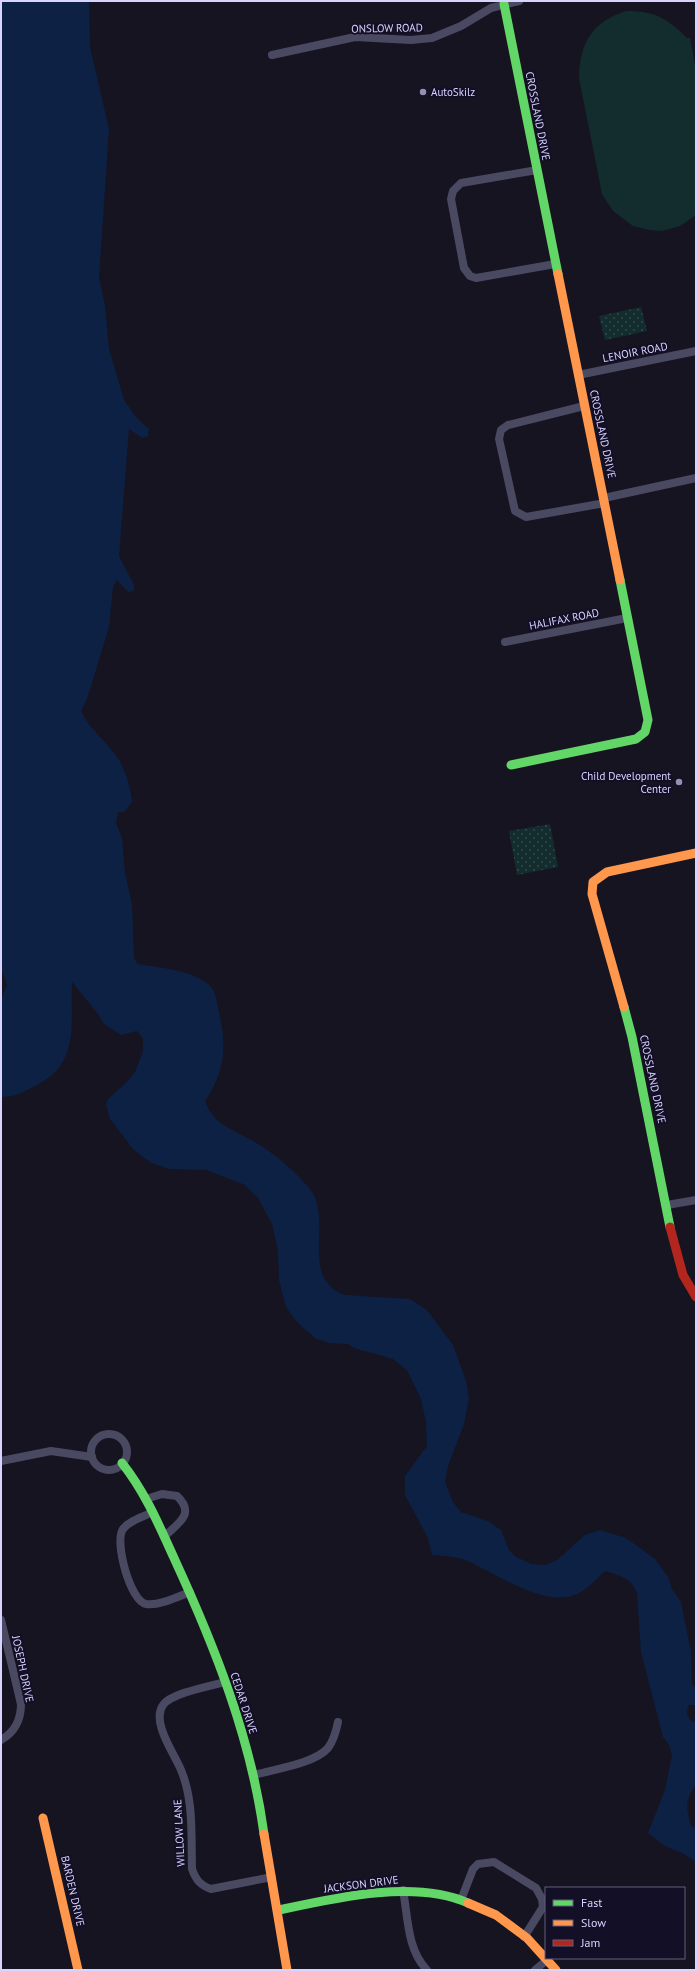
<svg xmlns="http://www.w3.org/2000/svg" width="697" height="1971" font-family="'PT Sans',sans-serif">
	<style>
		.grass { fill: #132c2d }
		.park { fill: url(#park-dots) }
		.water { fill: #0d2144 }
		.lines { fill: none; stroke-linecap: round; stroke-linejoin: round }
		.street { stroke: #4a4962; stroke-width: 8 }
		.fast { stroke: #63d668; stroke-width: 9 }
		.slow { stroke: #ff974d; stroke-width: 9 }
		.jam { stroke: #b3261e; stroke-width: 9 }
		.poi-dot { fill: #9591b1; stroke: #130f26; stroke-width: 1.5 }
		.labels { text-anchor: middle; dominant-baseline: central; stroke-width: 4; stroke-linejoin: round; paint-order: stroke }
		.street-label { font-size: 11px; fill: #d9d4ff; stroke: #130f26 }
		.poi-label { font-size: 11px; fill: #d9d4ff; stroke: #130f26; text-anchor: start }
	</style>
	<defs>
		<pattern id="park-dots" width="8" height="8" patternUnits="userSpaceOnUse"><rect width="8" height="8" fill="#132c2d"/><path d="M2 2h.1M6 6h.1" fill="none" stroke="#354a4c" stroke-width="1.8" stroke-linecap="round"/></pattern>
	</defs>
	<rect width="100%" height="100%" fill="#161421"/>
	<path class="grass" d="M626,11C655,11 667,18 687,38H690L696,70V215L680,226L662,231L649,230L633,226L613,211L602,194L579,78C580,42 592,22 626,11Z"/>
	<g class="park">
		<polygon points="641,307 647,331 605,340 599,316"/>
		<polygon points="550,824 558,867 517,875 509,831"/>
	</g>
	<path class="water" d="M1,1H89L90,47L109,129L99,277L105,306L109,349L124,400L136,417L149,429L148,436L142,438L129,429L119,556L134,585V590L129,593L117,580L113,587L109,627L87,699L81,711C90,731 108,742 119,760C126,772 131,789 132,802L124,812H118L116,823L122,838L125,873L132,904L134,958L138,964C162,968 188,969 208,984C215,989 217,1001 218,1008C227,1044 226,1070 205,1101C213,1126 239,1132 260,1145C276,1155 298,1174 310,1189C334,1221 298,1278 345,1295L410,1299L427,1310L453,1345L466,1381L469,1398L464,1424L448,1466L445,1482L453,1502L461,1512L488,1521L501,1530L509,1550L516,1557L532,1564L545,1565L557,1560L585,1535L600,1530L626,1538L655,1559L668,1577L672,1589L681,1602L691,1652L692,1684L696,1689V1705H688L687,1713L690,1720L696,1723V1785C685,1797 686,1811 691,1826L696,1828V1862L684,1854L665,1846L648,1833L665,1790L672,1755L669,1745L663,1737L641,1652L637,1593C632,1578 619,1575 605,1571C596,1579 588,1589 577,1594C544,1609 495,1572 465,1560C456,1556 442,1556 432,1555L428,1538L405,1495V1476L427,1446L426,1422L421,1399L407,1370L393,1359L354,1348L348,1344L329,1343L315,1338L296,1321L286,1307L279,1280L278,1251L272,1224L258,1198L245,1185L206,1170L170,1169L151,1163L133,1149L110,1119L106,1105L108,1099L127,1082L135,1072L143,1051V1039L137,1031L121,1035L104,1024L98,1014L72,982C70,1025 81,1065 33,1087C22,1093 14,1097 1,1097V999L7,985L1,968Z"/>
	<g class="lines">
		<g class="street">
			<polyline points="272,55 355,37 411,40 432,38 461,26 491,8 519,1"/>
			<polyline points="537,170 461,183 453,191 451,199 464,268 470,276 476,278 555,264"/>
			<polyline points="578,375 696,351"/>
			<polyline points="584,406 508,425 501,430 499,439 515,511 526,517 605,503"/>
			<polyline points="604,498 696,478"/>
			<polyline points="505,642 627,618"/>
			<polyline points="667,1205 696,1200"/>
			<circle cx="109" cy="1452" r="18"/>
			<polyline points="1,1461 51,1451 92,1457"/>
			<path d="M146,1499L162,1494L177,1496C196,1514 178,1523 164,1537"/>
			<path d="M153,1512C143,1517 130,1520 123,1529C114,1541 130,1601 146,1604C159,1606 177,1597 190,1592"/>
			<path d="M1,1620L21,1704C21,1719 15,1732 1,1740"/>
			<path d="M225,1682C211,1686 171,1693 163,1705C151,1722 174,1753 181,1770C194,1801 191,1836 192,1869C196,1880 200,1885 211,1889L272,1877"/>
			<path d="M254,1775C274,1769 314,1764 328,1748C334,1740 336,1732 338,1722"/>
			<path d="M403,1890C408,1917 407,1950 427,1970"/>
			<polyline points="461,1900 473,1869 478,1864 494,1862 536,1888 542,1899 543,1907 524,1937"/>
			<polyline points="535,1970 547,1960"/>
		</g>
		<g class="fast">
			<polyline points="504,4 558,274"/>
			<polyline points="511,765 636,739 645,732 648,720 620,580"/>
			<polyline points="624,1007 632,1037 670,1227"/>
			<path d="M122,1463C145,1492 159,1525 174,1558C215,1647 251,1738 264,1834"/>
			<path d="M279,1910C334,1898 415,1879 468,1903"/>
		</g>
		<g class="slow">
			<polyline points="558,274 620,580"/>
			<polyline points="624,1007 592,894 593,882 607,872 696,853"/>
			<polyline points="43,1818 78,1970"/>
			<polyline points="264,1834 287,1970"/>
			<polyline points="468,1903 496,1915 527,1938 556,1970"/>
		</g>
		<polyline class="jam" points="670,1227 683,1275 696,1297"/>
	</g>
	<g class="poi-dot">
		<circle cx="423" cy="92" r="4"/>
		<circle cx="679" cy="782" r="4"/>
	</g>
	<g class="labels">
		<g class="street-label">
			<text transform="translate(387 28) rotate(-1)">ONSLOW ROAD</text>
			<text transform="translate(538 116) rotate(79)">CROSSLAND DRIVE</text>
			<text transform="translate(635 352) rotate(-11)">LENOIR ROAD</text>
			<text transform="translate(603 434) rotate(78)">CROSSLAND DRIVE</text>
			<text transform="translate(564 619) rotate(-11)">HALIFAX ROAD</text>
			<text transform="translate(653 1079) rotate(78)">CROSSLAND DRIVE</text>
			<text transform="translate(23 1669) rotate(78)">JOSEPH DRIVE</text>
			<text transform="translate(244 1703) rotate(72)">CEDAR DRIVE</text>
			<text transform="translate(179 1833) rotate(-93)">WILLOW LANE</text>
			<text transform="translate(361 1884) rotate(-7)">JACKSON DRIVE</text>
			<text transform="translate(73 1891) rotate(77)">BARDEN DRIVE</text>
		</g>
		<g class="poi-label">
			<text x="431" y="92">AutoSkilz</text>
			<text x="671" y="776" text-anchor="end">Child Development<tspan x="671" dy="13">Center</tspan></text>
		</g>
	</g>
	<rect width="697" height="1971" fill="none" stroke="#d9d4ff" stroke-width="4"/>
	<rect x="545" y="1887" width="140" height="72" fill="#130f26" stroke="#625e7d"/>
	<rect x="553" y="1900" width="20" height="6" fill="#63d668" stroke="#625e7d"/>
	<text x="581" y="1907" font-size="12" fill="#d9d4ff">Fast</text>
	<rect x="553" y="1920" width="20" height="6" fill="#ff974d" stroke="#625e7d"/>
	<text x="581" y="1927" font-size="12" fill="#d9d4ff">Slow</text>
	<rect x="553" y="1940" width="20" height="6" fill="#b3261e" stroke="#625e7d"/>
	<text x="581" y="1947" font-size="12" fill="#d9d4ff">Jam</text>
</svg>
